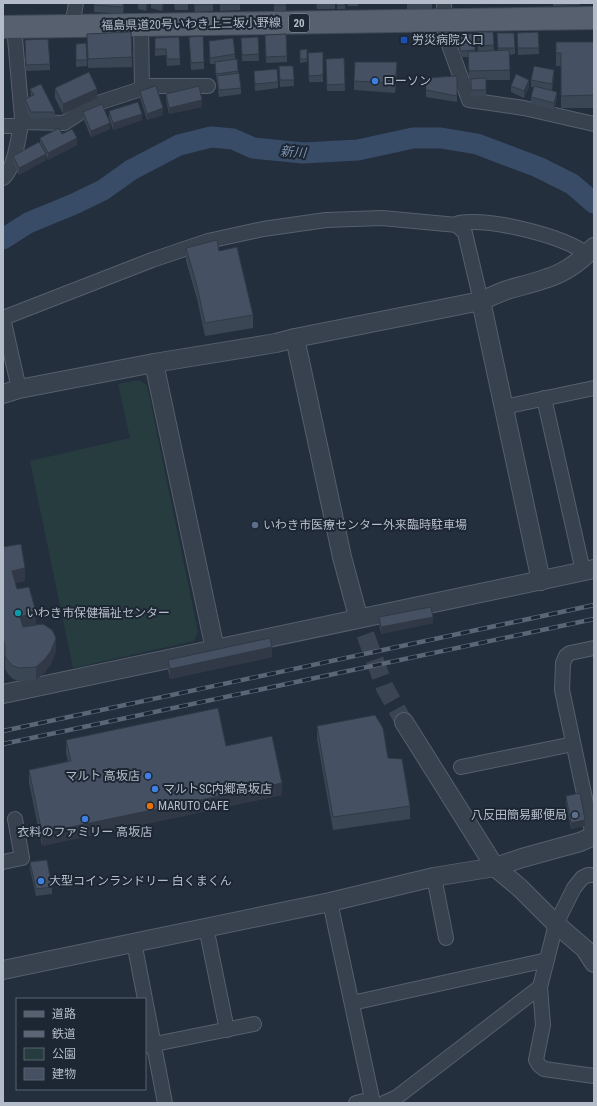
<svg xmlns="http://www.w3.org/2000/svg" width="597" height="1106" font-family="'Roboto Condensed','Noto Sans JP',sans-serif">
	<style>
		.green { fill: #263c3f }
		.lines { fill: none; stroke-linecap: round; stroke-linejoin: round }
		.river { stroke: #394c67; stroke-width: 21 }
		.tertiary-tunnel { stroke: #3a4453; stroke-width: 18; stroke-dasharray: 18 9; stroke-linecap: butt }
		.minor-casing { stroke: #565f6c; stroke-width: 16 }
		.tertiary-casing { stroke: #565f6c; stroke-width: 20 }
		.primary-casing { stroke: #414a57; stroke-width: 24 }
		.minor { stroke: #38414e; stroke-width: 14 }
		.tertiary { stroke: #38414e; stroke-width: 18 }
		.primary { stroke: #56606e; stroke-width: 22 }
		.rail-casing { stroke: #5a6575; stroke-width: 4.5 }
		.rail { stroke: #1d2633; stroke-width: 3; stroke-dasharray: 9; stroke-linecap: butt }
		.wall { fill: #3b4654 }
		.shaded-wall { fill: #303945 }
		.building { fill: #455162; stroke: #303945 }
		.transit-dot { fill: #1a4fb4; stroke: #1d2633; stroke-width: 1.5 }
		.shop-dot { fill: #3f7fe0; stroke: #1d2633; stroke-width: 1.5 }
		.service-dot { fill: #5c6f8a; stroke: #1d2633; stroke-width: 1.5 }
		.culture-dot { fill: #0f9aa8; stroke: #1d2633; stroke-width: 1.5 }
		.food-dot { fill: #e8710a; stroke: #1d2633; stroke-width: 1.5 }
		.labels { text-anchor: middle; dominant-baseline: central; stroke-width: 4; stroke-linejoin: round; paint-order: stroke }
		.shield { fill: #1d2633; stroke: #878f9c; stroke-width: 1 }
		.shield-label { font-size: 11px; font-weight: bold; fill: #b4bcc9 }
		.street-label { font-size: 12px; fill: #b4bcc9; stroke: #1d2633 }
		.poi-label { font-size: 12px; fill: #b4bcc9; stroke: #1d2633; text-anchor: start }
		.water-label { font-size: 13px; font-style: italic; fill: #7c92b1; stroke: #1d2633 }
	</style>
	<rect width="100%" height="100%" fill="#242f3e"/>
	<polygon class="green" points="139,380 147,385 198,632 194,641 73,668 30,461 130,438 118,384"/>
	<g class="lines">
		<polyline class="river" points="3,239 28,223 74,204 103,190 131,170 179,145 211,137 233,139 253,148 303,153 358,150 413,138 441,138 477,144 538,167 572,184 594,203"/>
		<polyline class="tertiary-tunnel" points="356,609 385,688 404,722"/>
		<g class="minor-casing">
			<g id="minor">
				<polyline points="444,3 445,34 469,100 524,108 594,124"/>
				<polyline points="141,25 142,88"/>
				<polyline points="72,26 76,3"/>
				<polyline points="21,122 64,123 92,105 150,86 208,86"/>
				<polyline points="3,126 21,126"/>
				<path d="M3,178C14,171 20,131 22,118L14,27"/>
				<path d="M457,225L459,223C490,218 561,235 587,254"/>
				<polyline points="3,318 152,260 208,241 263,229 326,220 382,218 457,225 465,233 481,301"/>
				<polyline points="3,318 19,389"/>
				<polyline points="544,398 583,571"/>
				<polyline points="504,407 594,388"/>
				<polyline points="461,767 573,744"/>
				<polyline points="593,836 562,690 563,663 566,656 570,653 594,648"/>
				<polyline points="3,862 22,858 15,819"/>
				<polyline points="434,877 446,938"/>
				<polyline points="330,902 373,1103"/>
				<polyline points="206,927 227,1030"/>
				<polyline points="134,942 165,1103"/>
				<polyline points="540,987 543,1025 536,1060 539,1065 544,1069 594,1076"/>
				<polyline points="352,1003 547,960"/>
				<polyline points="145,1046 254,1024"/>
				<polyline points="356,1103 372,1099"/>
				<polyline points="384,1103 397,1097 540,987 556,924 574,888 582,878 588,875 594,875"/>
			</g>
		</g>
		<g class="tertiary-casing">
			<g id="tertiary">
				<polyline points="481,301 541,581"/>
				<polyline points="295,338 342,557 356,609"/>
				<polyline points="154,363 215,649"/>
				<path d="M3,394L19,389L154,363L276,343L295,338L481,301C490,297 500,292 510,289C546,279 567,276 594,247"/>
				<polyline points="3,694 594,569"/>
				<polyline points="404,722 495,867 520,888 556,924 585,949 594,963"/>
				<polyline points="3,970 330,902 434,877 495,867 522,858 580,842 594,836"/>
			</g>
		</g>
		<g class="primary-casing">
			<polyline id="primary" points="3,27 594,18"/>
		</g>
		<use href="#minor" class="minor"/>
		<use href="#tertiary" class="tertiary"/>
		<use href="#primary" class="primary"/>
		<g class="rail-casing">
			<g id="rail">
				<polyline points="3,731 594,605"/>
				<polyline points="3,744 594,619"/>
			</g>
		</g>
		<use href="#rail" class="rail"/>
	</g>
	<g class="wall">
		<polygon points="94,3 124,3 123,14 94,12"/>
		<polygon points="138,3 148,3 146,11 138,9"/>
		<polygon points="151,3 164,3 162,11 151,8"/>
		<polygon points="174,3 188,3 188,10 175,10"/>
		<polygon points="194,3 213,3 213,11 195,12"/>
		<polygon points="220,3 240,3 240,10 220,11"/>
		<rect x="274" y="3" width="12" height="9"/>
		<polygon points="316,3 335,3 335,9 317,9"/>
		<rect x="337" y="3" width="8" height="6"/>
		<polygon points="347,3 358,3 358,6 348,6"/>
		<rect x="407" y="3" width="25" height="6"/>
		<polygon points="469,3 525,3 469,4"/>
		<polygon points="553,3 580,3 580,5 553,6"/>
		<polygon points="478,32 493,32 494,51 498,51 497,33 515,48 515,54 509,55 510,80 486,80 486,96 471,97 471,81 469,81 468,57 460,57 459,41 475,34 475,51 478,51"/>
		<polygon points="538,32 539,54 518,55 517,33"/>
		<polygon points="87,34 132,57 132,67 88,68"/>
		<polygon points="189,37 204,62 204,69 191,70"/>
		<polygon points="258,37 259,61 242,61 241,38"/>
		<polygon points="155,38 180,59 180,65 167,66 166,55 155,56"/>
		<polygon points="25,40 50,64 50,70 26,71"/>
		<polygon points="209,41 235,54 235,59 238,71 241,88 241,94 219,97 215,68 215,64 210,64 209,48"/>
		<polygon points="265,41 287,56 287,62 266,63"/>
		<polygon points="556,42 594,42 594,108 561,108 561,66 556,66"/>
		<polygon points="307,49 307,62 300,63 300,50"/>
		<polygon points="76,50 87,60 87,66 76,67"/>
		<polygon points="323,52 323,82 309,82 308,60"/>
		<polygon points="344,58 345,91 327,91 326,65"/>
		<polygon points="279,66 293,66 294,86 280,87"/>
		<polygon points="254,71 278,82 278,88 255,91"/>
		<polygon points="397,72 395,93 354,90 354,81"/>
		<polygon points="457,76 457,102 426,97 426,78"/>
		<polygon points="554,77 552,90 557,98 554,110 531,104 531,97 534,87 531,87 531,80"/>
		<polygon points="511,86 529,87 524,98 511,92"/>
		<polygon points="55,88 97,98 63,114 55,98"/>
		<polygon points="30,89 55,112 55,118 31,119 25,106 25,99 31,96"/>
		<polygon points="140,91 163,115 147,120 140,98"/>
		<polygon points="166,94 202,107 169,114 166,100"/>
		<polygon points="109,111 142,120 113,130 109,118"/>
		<polygon points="83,112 110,129 91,137 83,118"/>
		<polygon points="62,134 77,145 48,160 46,155 46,160 19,175 13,163 13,156 40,144 40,138"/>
		<polygon points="186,248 219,251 253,315 253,328 205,336 197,299 186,261"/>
		<polygon points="3,547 25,581 15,583 17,589 36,625 32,626 56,651 51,664 45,672 36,680 19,681 13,679 8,674 5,669 5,659 3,651"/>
		<polygon points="379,617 433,623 381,634 379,624"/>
		<polygon points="272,657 170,679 168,670 168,660"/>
		<polygon points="317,726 388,758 410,806 410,819 333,830 317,739"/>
		<polygon points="66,740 226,746 282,795 42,846 29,783 29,770 68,761 66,753"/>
		<polygon points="566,796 585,826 571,829 566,803"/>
		<polygon points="30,862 52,887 52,894 36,896 30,869"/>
	</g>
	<g class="shaded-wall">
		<polygon points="146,3 148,3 146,11"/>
		<polygon points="163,3 164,3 162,11 162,4"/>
		<polygon points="397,62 397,72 395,93 395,83"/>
		<polygon points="554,70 554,77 552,91 552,84"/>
		<polygon points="529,80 529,87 524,98 524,91"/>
		<polygon points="97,89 97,98 63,114 63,104"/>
		<polygon points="557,92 557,98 554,110 554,103"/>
		<polygon points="202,100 202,107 169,114 169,108"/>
		<polygon points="163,108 163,115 147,120 147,114"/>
		<polygon points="142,114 142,120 113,130 113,123"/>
		<polygon points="110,123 110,129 91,137 91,131"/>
		<polygon points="77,138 77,145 48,160 48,153"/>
		<polygon points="46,154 46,160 19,175 19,168"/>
		<polygon points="25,568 25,581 12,584 12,571"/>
		<polygon points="36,612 36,625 20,629 20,617"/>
		<polygon points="433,617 433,623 381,634 381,627"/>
		<polygon points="56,638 56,651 51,664 45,672 36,680 36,667"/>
		<polygon points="272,647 272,657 170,679 170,669"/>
		<polygon points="282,783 282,795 42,846 42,833"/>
		<polygon points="585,820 585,826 571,829 571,823"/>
	</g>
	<g class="building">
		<polygon points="94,3 123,3 123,7 94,5"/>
		<polygon points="195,3 213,3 213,4 195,5"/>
		<rect x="220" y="3" width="20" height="1"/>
		<rect x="274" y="3" width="12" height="2"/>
		<polygon points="337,3 345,3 345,5 337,6"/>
		<polygon points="131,32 132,57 88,59 87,34"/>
		<polygon points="478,32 493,32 494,45 478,46"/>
		<polygon points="538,32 539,48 518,48 517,33"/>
		<polygon points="497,33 514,33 515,48 498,48"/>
		<polygon points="286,34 287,56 266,57 265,35"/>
		<polygon points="459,34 475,34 475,50 460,51"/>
		<polygon points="203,36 204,62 191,63 189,37"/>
		<polygon points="179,37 180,59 167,59 166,49 155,49 155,38"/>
		<polygon points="258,37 259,54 242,55 241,38"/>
		<polygon points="233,38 235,54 210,58 209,41"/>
		<polygon points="48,39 50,64 26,65 25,40"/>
		<polygon points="556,42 594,42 594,95 561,96 561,53 556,53"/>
		<polygon points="86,43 87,60 76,60 76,44"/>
		<polygon points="307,49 307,59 300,59 300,50"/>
		<polygon points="509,50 510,70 469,71 468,52"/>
		<polygon points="323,52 323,75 309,76 308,53"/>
		<polygon points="344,58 345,84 327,85 326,59"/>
		<polygon points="237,59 238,71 216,74 215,62"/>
		<polygon points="355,62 397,62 395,83 354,81"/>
		<polygon points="279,66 293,66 294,80 280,80"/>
		<polygon points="534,66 554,70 552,84 531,80"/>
		<polygon points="277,69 278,82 255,84 254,71"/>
		<polygon points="89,72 97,89 63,104 55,88"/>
		<polygon points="239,73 241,88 219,90 217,76"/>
		<polygon points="516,74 529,80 524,91 511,86"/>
		<polygon points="457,76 457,96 426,90 426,78"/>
		<polygon points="486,78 486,90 471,90 471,79"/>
		<polygon points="41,84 55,112 31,112 25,99 34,95 30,89"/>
		<polygon points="156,86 163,108 147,114 140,91"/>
		<polygon points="199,86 202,100 169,108 166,94"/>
		<polygon points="534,86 557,92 554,103 531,97"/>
		<polygon points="138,102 142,114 113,123 109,111"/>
		<polygon points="102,104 110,123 91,131 83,112"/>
		<polygon points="59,128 62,134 72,129 77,138 48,153 40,138"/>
		<polygon points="39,142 46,154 19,168 13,156"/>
		<polygon points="217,240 219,251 237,247 253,315 205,323 197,286 186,248"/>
		<polygon points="21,544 25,568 12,571 17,589 29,587 36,612 20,617 23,627 43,624 52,630 56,638 51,651 45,659 36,667 19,668 13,666 8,661 5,656 5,646 3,638 3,547"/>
		<polygon points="431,607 433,617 381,627 379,617"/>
		<polygon points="270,638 272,647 170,669 168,660"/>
		<polygon points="218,708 226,746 272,736 282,783 42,833 29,770 71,761 66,740"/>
		<polygon points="375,715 383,728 388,758 402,759 410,806 333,817 317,726"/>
		<polygon points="580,793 585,820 571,823 566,796"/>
		<polygon points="47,860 52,887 36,889 30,862"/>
	</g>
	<rect class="transit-dot" x="400" y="36" width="8" height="8" rx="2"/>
	<g class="shop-dot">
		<circle cx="375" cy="81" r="4"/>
		<circle cx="148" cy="776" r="4"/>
		<circle cx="155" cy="789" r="4"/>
		<circle cx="85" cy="819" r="4"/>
		<circle cx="41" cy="881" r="4"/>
	</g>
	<g class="service-dot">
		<circle cx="255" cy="525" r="4"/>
		<circle cx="575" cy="815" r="4"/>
	</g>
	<circle class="culture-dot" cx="18" cy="613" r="4"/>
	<circle class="food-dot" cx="150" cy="806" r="4"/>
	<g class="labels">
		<rect class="shield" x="289" y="14" width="20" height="18" rx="3"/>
		<g class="shield-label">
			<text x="299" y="23">20</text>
		</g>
		<g class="street-label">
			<text transform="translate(191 24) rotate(-1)">福島県道20号いわき上三坂小野線</text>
		</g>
		<g class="poi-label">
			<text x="412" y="40">労災病院入口</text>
			<text x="383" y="81">ローソン</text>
			<text x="263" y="525">いわき市医療センター外来臨時駐車場</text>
			<text x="26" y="613">いわき市保健福祉センター</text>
			<text x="140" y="776" text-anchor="end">マルト 高坂店</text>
			<text x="163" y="789">マルトSC内郷高坂店</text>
			<text x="158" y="806">MARUTO CAFE</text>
			<text x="567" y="815" text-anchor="end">八反田簡易郵便局</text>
			<text x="85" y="832" text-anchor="middle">衣料のファミリー 高坂店</text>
			<text x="49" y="881">大型コインランドリー 白くまくん</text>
		</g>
		<g class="water-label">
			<text transform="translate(293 152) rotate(4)">新川</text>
		</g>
	</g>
	<rect width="597" height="1106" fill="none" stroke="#b4bcc9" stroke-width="8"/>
	<rect x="16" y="998" width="130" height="92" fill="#1d2633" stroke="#59626f"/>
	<rect x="24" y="1011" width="20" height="6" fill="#56606e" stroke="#59626f"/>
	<text x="52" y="1018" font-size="12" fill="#b4bcc9">道路</text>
	<rect x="24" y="1031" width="20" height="6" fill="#5a6575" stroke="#59626f"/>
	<text x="52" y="1038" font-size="12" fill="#b4bcc9">鉄道</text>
	<rect x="24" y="1048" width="20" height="12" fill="#263c3f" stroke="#59626f"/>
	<text x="52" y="1058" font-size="12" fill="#b4bcc9">公園</text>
	<rect x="24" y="1068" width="20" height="12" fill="#455162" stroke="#59626f"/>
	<text x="52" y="1078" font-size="12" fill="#b4bcc9">建物</text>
</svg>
